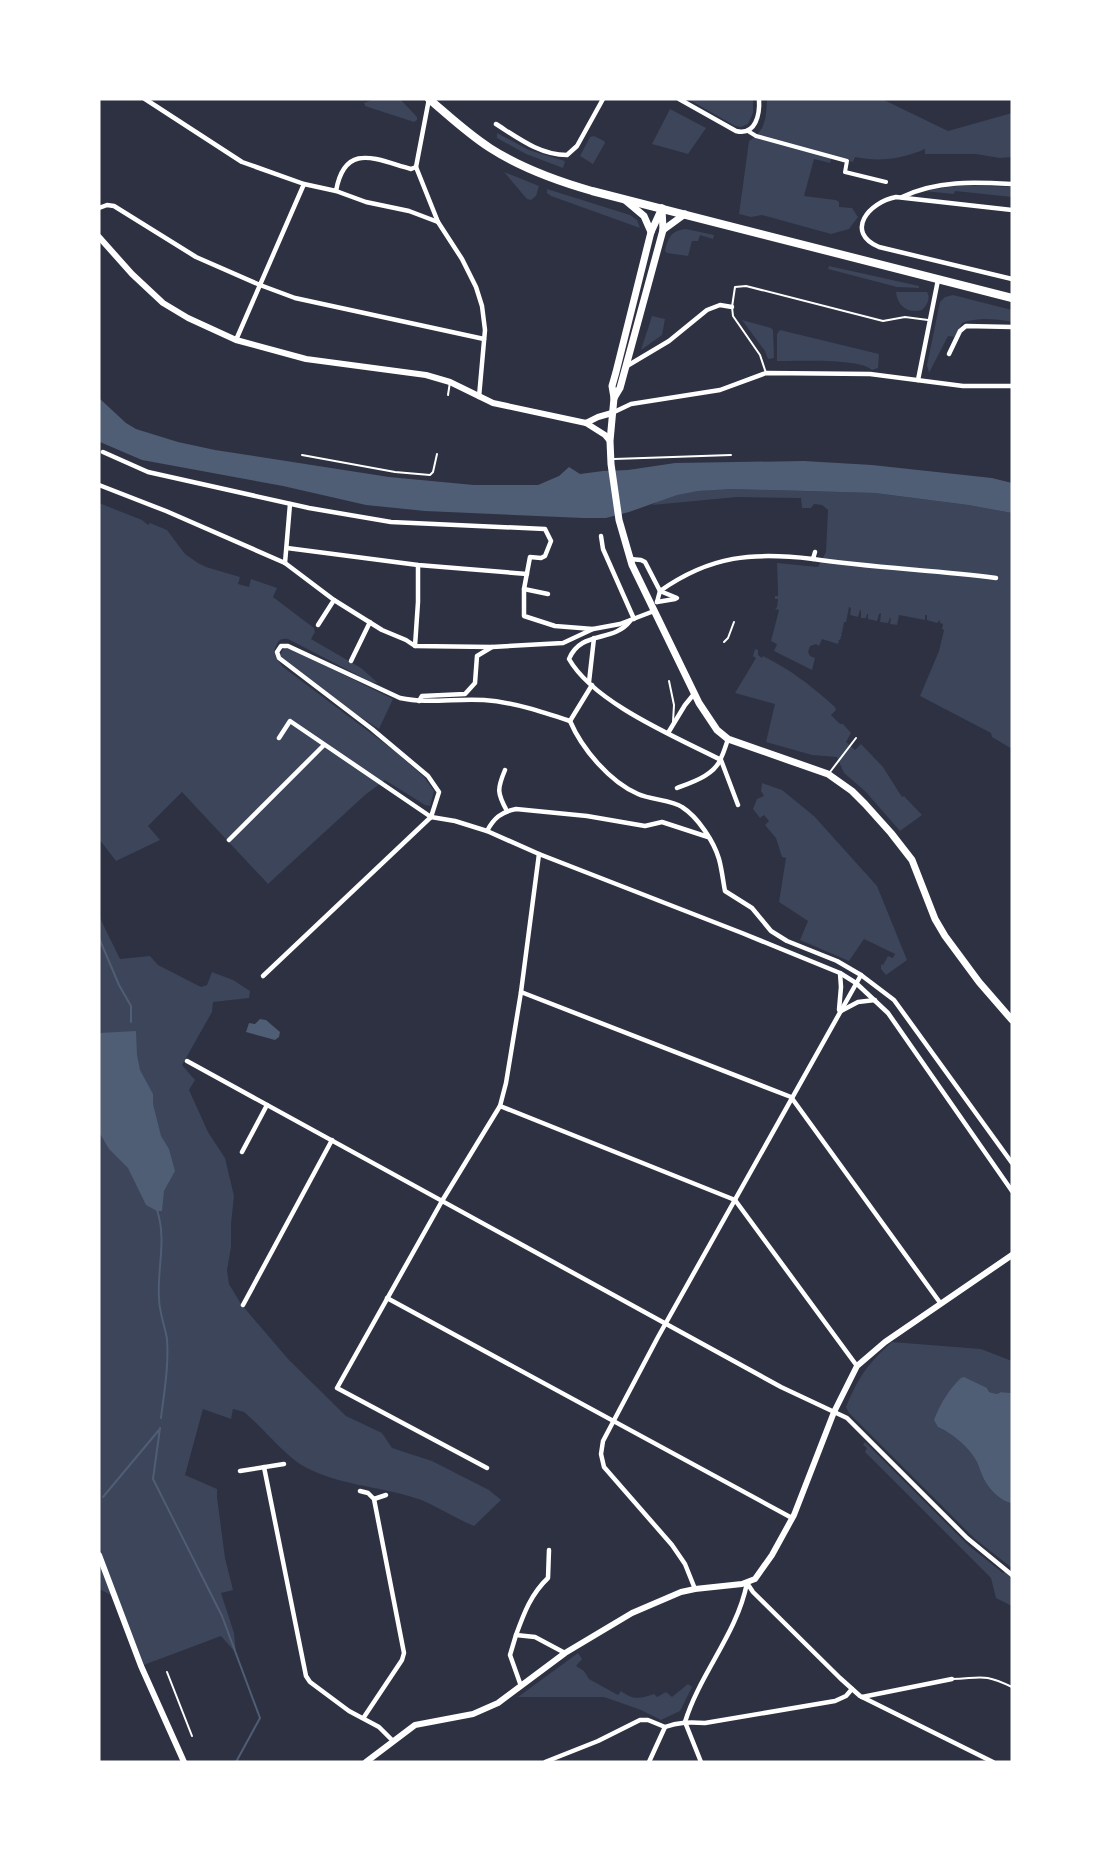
<svg xmlns="http://www.w3.org/2000/svg" width="1111" height="1861" font-family="'Titillium Web',sans-serif">
	<style>
		.green { fill: #3c4559 }
		.water { fill: #4f5d75 }
		.lines { fill: none; stroke-linecap: round; stroke-linejoin: round }
		.stream { stroke: #4f5d75; stroke-width: 2 }
		.service { stroke: #fff; stroke-width: 2 }
		.pedestrian { stroke: #fff; stroke-width: 4 }
		.minor { stroke: #fff; stroke-width: 4.5 }
		.tertiary { stroke: #fff; stroke-width: 6 }
		.secondary { stroke: #fff; stroke-width: 7 }
		.primary { stroke: #fff; stroke-width: 8 }
	</style>
	<rect width="100%" height="100%" fill="#2d3142"/>
	<g class="green">
		<polygon points="374,99 400,99 417,117 417,120 414,122 365,106 364,103"/>
		<polygon points="688,99 753,99 753,113 748,124 741,127 735,126"/>
		<path d="M767,99H882L948,131L1012,113V157L1000,158L976,154H925V149C902,159 879,162 855,157L853,162L832,157L830,163L814,159L804,196L836,200L839,202V207L852,208L858,217L849,229L831,234L762,215L751,217L739,214L749,141C766,130 766,118 767,99Z"/>
		<polygon points="670,109 706,128 688,154 652,144"/>
		<polygon points="497,133 529,150 565,161 563,168 526,154 497,138"/>
		<polygon points="594,136 604,141 605,143 593,164 580,156 590,137"/>
		<polygon points="504,172 539,186 536,196 531,200 527,199"/>
		<polygon points="962,185 1012,187 1012,197 955,191 954,194 924,191"/>
		<polygon points="547,189 630,215 637,220 640,228 551,196 547,193"/>
		<path d="M686,229L714,235L713,239L700,235L698,241H692L688,256L667,253L665,251C668,237 672,230 686,229Z"/>
		<polygon points="829,266 919,286 919,288 897,287 828,269"/>
		<path d="M896,292H927C931,298 927,305 922,310C908,314 897,306 896,292Z"/>
		<path d="M953,295L1012,310V322C995,319 979,317 962,323L955,337L948,336L929,373L927,365L940,302L945,297Z"/>
		<polygon points="652,316 665,319 662,335 641,350"/>
		<polygon points="742,320 771,328 773,330 774,358 768,359 765,351"/>
		<path d="M780,330L879,354L878,368L872,370C861,358 795,361 777,361V334Z"/>
		<path d="M732,489L875,493L968,505L1012,513V749L992,737L991,733L920,696L939,651L944,630L942,629L943,624L940,623V620L937,623L927,620V615H925V620L899,615L897,625L890,624L891,618H890L888,623L880,622L881,613L879,614L877,621L868,619V614H867L866,618H861V610H860L858,617L850,615L851,608L849,607L846,622H844L842,633H840L842,634L840,640H838L839,641L838,644L822,639L819,646L816,644L810,646L808,652L810,656L815,658L812,670L774,651L777,644L771,641L779,610L775,609L777,607L778,599H775V596H778V592L777,563L818,567L826,552L828,510L822,505L814,504L811,508H802L801,498L737,497L652,505C674,490 706,490 732,489Z"/>
		<path d="M99,503L142,520L148,525L150,523L167,530L185,554L198,563L206,567L240,577L238,584L249,587L251,579L277,588L273,597L314,628L315,632L311,639L361,668L378,683L371,682L288,639C278,638 278,642 274,651L276,658L283,667L396,752L424,777L434,791L430,806L425,805L385,780L365,795L268,884L182,792L148,826L160,840L116,861L99,839Z"/>
		<polygon points="284,648 291,649 393,699 379,729 342,705 284,661 280,655"/>
		<path d="M755,649L758,650V655L762,658L763,656C794,672 809,684 835,707L836,710L831,715L840,724H843L851,733L846,742L855,750L861,744L883,767L902,797L904,796L922,815L900,831L865,791L844,773L837,757L812,755L766,742L775,704L735,693L756,658L753,656Z"/>
		<polygon points="762,783 782,790 814,816 877,886 907,960 886,975 881,969 881,964 883,965 888,956 893,958 895,954 864,939 849,961 800,940 808,921 779,902 786,858 782,857 776,838 765,825 769,821 764,815 760,818 753,809 757,799 764,796 761,791"/>
		<path d="M99,916L120,959L150,956L158,965L201,987L207,985L212,972L233,980L250,991L249,998L213,1002L212,1012L182,1065L195,1080L189,1090L208,1132L225,1158L234,1196L231,1224V1247L227,1270L229,1284L241,1304L289,1360L346,1416L382,1433L392,1448L432,1461L489,1490L501,1500L474,1526C452,1517 433,1503 412,1497C376,1486 339,1485 305,1467C287,1458 262,1427 244,1412L233,1409L231,1419L203,1409L185,1475L217,1489V1497L225,1558L233,1590L221,1593L234,1633L236,1653L221,1636L141,1666L115,1597L99,1589Z"/>
		<path d="M892,1342L981,1349L1012,1361V1393L1001,1392L997,1394L989,1392L987,1388L938,1427C953,1434 968,1446 977,1462C979,1466 980,1471 982,1475C986,1486 1000,1502 1012,1503V1568L975,1539L849,1413L846,1407C858,1378 868,1363 892,1342Z"/>
		<polygon points="865,1442 969,1546 1003,1573 1005,1572 1012,1577 1012,1606 996,1598 991,1578 865,1452 867,1448 863,1445"/>
		<path d="M578,1653L582,1659L576,1666L584,1671L589,1679L618,1695L621,1691C633,1700 640,1699 654,1694L657,1697L666,1692L672,1697L688,1684L692,1687L680,1711L661,1720L641,1710L604,1697H518Z"/>
	</g>
	<g class="water">
		<polygon points="99,398 126,423 136,429 178,442 215,450 389,477 474,485 538,485 559,476 569,467 580,474 603,471 628,470 675,463 804,461 872,465 992,478 1012,483 1012,513 968,505 875,493 732,489 698,491 677,495 629,512 606,518 583,518 425,511 366,505 283,486 142,460 100,442"/>
		<polygon points="260,1019 266,1020 280,1032 279,1037 275,1040 246,1032 249,1023 255,1024"/>
		<polygon points="136,1031 137,1055 140,1070 153,1094 153,1104 161,1136 169,1149 175,1171 164,1191 162,1211 157,1211 146,1205 128,1168 109,1149 99,1132 99,1033"/>
		<path d="M964,1377L987,1388L989,1392L997,1394L1001,1392L1012,1393V1503C1000,1502 986,1486 982,1475C980,1471 979,1466 977,1462C968,1446 953,1434 938,1427L934,1420C940,1404 949,1389 961,1378Z"/>
	</g>
	<g class="lines">
		<g class="stream">
			<polyline points="99,938 119,985 131,1006 131,1022"/>
			<path d="M157,1210C167,1240 157,1268 159,1298C159,1312 165,1326 167,1339C169,1366 164,1393 161,1418"/>
			<polyline points="160,1428 153,1479 222,1616 260,1718 236,1762"/>
			<polyline points="103,1497 159,1430"/>
		</g>
		<g class="service">
			<polyline points="766,373 760,355 733,316 732,307 735,287 746,286 883,321 905,317 928,320"/>
			<polyline points="448,395 450,382"/>
			<polyline points="302,455 395,472 430,475 433,472 437,454"/>
			<polyline points="614,459 731,455"/>
			<polyline points="724,642 728,638 734,622"/>
			<polyline points="669,681 674,705 673,722"/>
			<polyline points="830,772 856,738"/>
			<polyline points="167,1672 192,1736"/>
			<path d="M952,1679C982,1678 983,1673 1012,1687"/>
		</g>
		<polyline class="pedestrian" points="748,131 756,136 847,161 845,172 886,182"/>
		<g class="minor">
			<path d="M145,99L242,162L304,184L336,191C345,141 377,160 411,169L416,167"/>
			<polyline points="429,99 416,167 438,222 462,259 476,287 482,306 485,330 479,397"/>
			<path d="M679,99L736,131C756,136 760,114 759,99"/>
			<path d="M496,124C518,138 540,155 567,155L577,146L603,99"/>
			<polyline points="336,191 366,202 409,211 438,222"/>
			<path d="M902,197C937,180 974,182 1012,184"/>
			<polyline points="99,208 107,205 114,206 196,257 260,285 295,298 484,339"/>
			<path d="M1012,210L896,197C869,202 844,232 879,247L1012,279"/>
			<polyline points="236,340 304,184"/>
			<polyline points="949,354 960,331 966,326 1012,327"/>
			<polyline points="627,366 669,341 707,310 720,305 732,307"/>
			<polyline points="918,380 938,280"/>
			<polyline points="612,413 631,404 720,390 766,373 870,374 963,386 1012,386"/>
			<polyline points="103,452 148,472 309,508 391,522 545,529 551,541 545,556 541,558 530,557 524,589 524,616 555,626 593,629"/>
			<polyline points="99,485 166,511 285,563 334,600 382,630 406,640 415,646 492,647 563,643 593,629 620,624 654,611"/>
			<polyline points="601,536 603,549 634,619"/>
			<polyline points="287,548 418,565 527,574"/>
			<path d="M630,559L641,560L645,562L660,591C711,555 753,552 813,559L815,552"/>
			<path d="M813,559C874,568 935,570 996,578"/>
			<polyline points="285,563 290,504"/>
			<polyline points="524,589 548,594"/>
			<polyline points="657,602 660,591 677,598"/>
			<polyline points="657,602 675,599"/>
			<path d="M630,621C613,643 581,630 569,659C594,703 676,737 721,760L738,805"/>
			<polyline points="318,625 334,600"/>
			<polyline points="415,646 418,602 418,565"/>
			<polyline points="351,661 370,622"/>
			<polyline points="589,682 594,638"/>
			<polyline points="419,701 422,696 465,694 475,683 477,656 492,647"/>
			<path d="M570,721C582,749 610,782 638,794C651,800 672,800 682,807C698,817 714,842 719,859C722,870 723,881 725,891L752,908L771,931L787,941L837,961L861,975L894,1000L1012,1163"/>
			<polyline points="570,721 592,685"/>
			<polyline points="668,733 685,705 694,694"/>
			<polyline points="279,738 290,721 431,817 455,821 487,831 539,854 742,933 840,973 856,983 888,1013 1012,1191"/>
			<path d="M505,770C497,789 497,793 507,811"/>
			<path d="M677,788C693,782 715,775 721,758C724,752 726,745 728,739"/>
			<path d="M431,817L439,792L428,776L372,729L279,658L277,652L281,646H288L400,698C428,704 456,698 484,700C513,702 543,712 570,721"/>
			<path d="M487,831C494,818 501,812 516,809L587,816L645,826L662,822L708,837"/>
			<polyline points="229,840 324,745"/>
			<polyline points="263,976 431,817"/>
			<polyline points="521,992 791,1097 941,1304"/>
			<polyline points="839,1010 841,987 840,973"/>
			<polyline points="841,1011 858,1002 875,1000"/>
			<polyline points="187,1061 781,1387 847,1418 967,1538 1012,1575"/>
			<polyline points="500,1106 735,1200"/>
			<polyline points="242,1152 267,1105"/>
			<polyline points="735,1200 857,1366"/>
			<polyline points="387,1298 792,1518"/>
			<polyline points="243,1305 332,1140"/>
			<polyline points="264,1467 306,1676 310,1682 349,1711 379,1727 393,1741"/>
			<polyline points="487,1468 337,1388 442,1201 500,1106 506,1083 521,992 539,854"/>
			<polyline points="240,1471 284,1464"/>
			<polyline points="360,1491 368,1493 374,1499 404,1653 402,1660 364,1717"/>
			<polyline points="374,1499 386,1495"/>
			<polyline points="747,1583 753,1592 840,1678 860,1696 993,1762"/>
			<polyline points="695,1589 685,1564 672,1545 604,1467 601,1454 603,1441 658,1337 861,975"/>
			<path d="M516,1635C524,1613 531,1594 548,1578L549,1550"/>
			<polyline points="521,1686 510,1655 516,1635 535,1637 565,1653"/>
			<polyline points="862,1697 952,1679"/>
			<path d="M685,1722C700,1673 737,1634 747,1583"/>
			<polyline points="685,1722 701,1762"/>
			<polyline points="545,1762 598,1741 640,1720 648,1720 665,1727"/>
			<path d="M649,1762L665,1727C678,1722 690,1722 705,1723L835,1701L846,1696L852,1689"/>
		</g>
		<g class="tertiary">
			<polyline points="99,237 132,274 163,303 188,318 236,340 306,359 426,375 450,382 493,403 586,423 598,417 612,413"/>
			<polyline points="586,423 605,435 610,441"/>
			<polyline points="99,1555 141,1666 184,1762"/>
			<polyline points="366,1762 415,1725 473,1714 498,1703 565,1653 632,1613 681,1592 695,1589 742,1584 755,1579 772,1555 794,1515 834,1412 857,1366 885,1342 1012,1255"/>
		</g>
		<g class="secondary">
			<polyline points="625,200 644,216 651,232"/>
			<polyline points="662,208 663,230 620,388 614,398 610,441 611,464 619,520 632,565 699,703 717,730 728,739 828,774 852,791 865,804 891,833 912,860 935,919 945,936 979,982 1012,1020"/>
			<polyline points="663,230 685,214"/>
			<polyline points="614,398 612,386 616,372 651,232 662,208"/>
		</g>
		<path class="primary" d="M429,99C449,116 468,134 490,148C521,168 557,181 592,191L1012,298"/>
	</g>
	<rect width="1111" height="1861" fill="none" stroke="#ffffff" stroke-width="201"/>
</svg>
